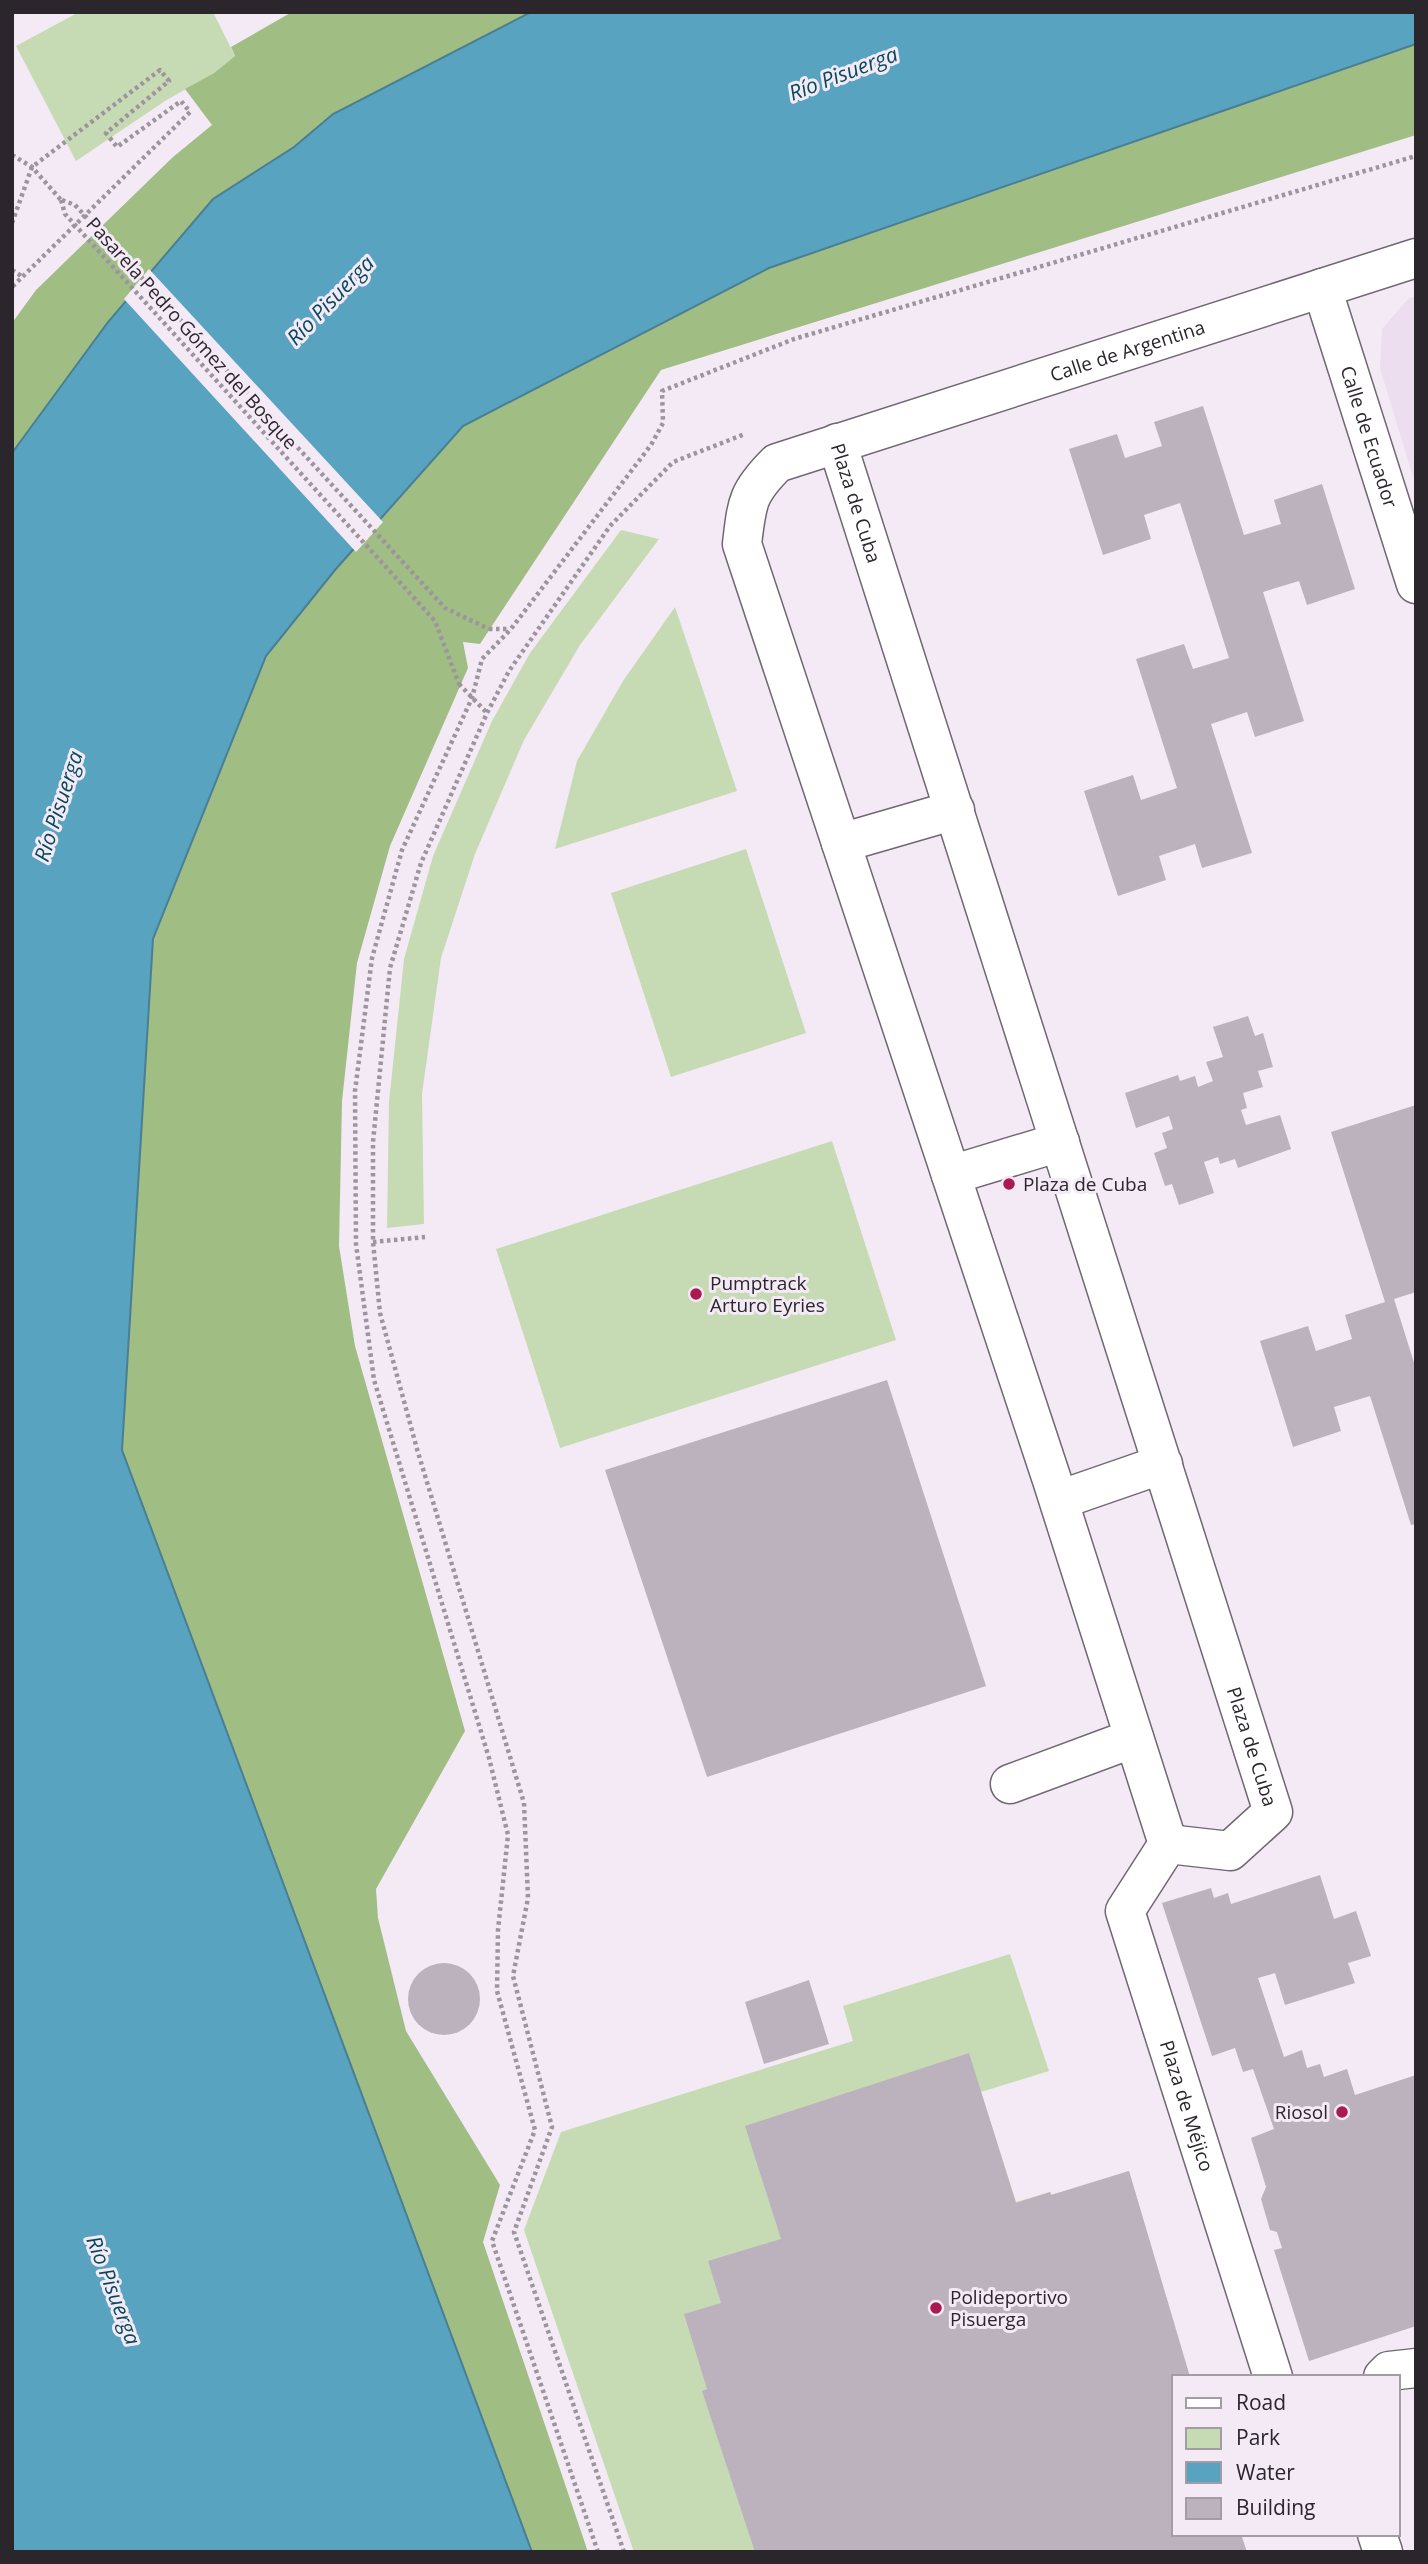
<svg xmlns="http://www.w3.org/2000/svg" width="1428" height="2564" font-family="'Open Sans',sans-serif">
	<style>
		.built { fill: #ecddef }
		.green { fill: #c6dbb3 }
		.forest { fill: #a0bd84 }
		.water { fill: #58a3bf; stroke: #4a7e93; stroke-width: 2 }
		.pier { fill: #f4eaf6 }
		.building { fill: #bbb2be }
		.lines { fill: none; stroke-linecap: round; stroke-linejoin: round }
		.minor-casing { stroke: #706772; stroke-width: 41 }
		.path { stroke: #9c959e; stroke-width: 4.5; stroke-dasharray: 3.5 3.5; stroke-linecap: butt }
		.minor { stroke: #fff; stroke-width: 38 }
		.path-bridge { stroke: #9c959e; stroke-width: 4.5; stroke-dasharray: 3.5 3.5; stroke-linecap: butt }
		.poi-dot { fill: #aa1951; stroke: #f4eaf6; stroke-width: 2.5 }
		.labels { text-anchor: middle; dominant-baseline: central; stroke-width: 6; stroke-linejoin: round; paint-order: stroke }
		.street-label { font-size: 19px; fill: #2a262b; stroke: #f4eaf6 }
		.poi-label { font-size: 19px; fill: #2a262b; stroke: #f4eaf6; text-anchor: start }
		.water-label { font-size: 21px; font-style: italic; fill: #05495d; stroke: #f4eaf6 }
	</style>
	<rect width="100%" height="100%" fill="#f4eaf6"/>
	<polygon class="built" points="1416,296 1416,487 1380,368 1382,329 1409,298"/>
	<g class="green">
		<polygon points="79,12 213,12 235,56 214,73 165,101 76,161 16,46"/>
		<polygon points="621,530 659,539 580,645 524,740 475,854 441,958 422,1094 424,1224 387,1228 389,1102 404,959 433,856 492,721 530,653"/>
		<polygon points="675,607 737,791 555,849 577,761 623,681"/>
		<polygon points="746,849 806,1033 671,1077 611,893"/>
		<polygon points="832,1141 896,1340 560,1448 496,1249"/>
		<polygon points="1010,1954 1049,2071 981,2092 1016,2202 1050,2192 1052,2195 1129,2171 1190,2377 1174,2377 1174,2534 1247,2552 634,2552 524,2230 561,2132 853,2041 843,2006"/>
	</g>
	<g class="forest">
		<polygon points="292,12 531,12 333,114 108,322 12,453 12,323 36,290 173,157 212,125 185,89 214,73 235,56 231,47"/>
		<polygon points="1416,44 1416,135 661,370 480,644 463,642 468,668 390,846 357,963 342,1101 339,1246 355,1346 465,1731 376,1889 378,1918 406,2031 500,2185 483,2242 588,2552 532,2552 122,1450 153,939 266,656 335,570 463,426 769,268"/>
	</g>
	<polygon class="water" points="531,12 1416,12 1416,44 769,268 463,426 335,570 266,656 153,939 122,1450 532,2552 12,2552 12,453 108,322 213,199 294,147 333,114"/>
	<polygon class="pier" points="149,269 383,522 356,552 124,299"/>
	<g class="building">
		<polygon points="1203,406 1244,535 1281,524 1274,500 1322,484 1355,589 1307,605 1299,581 1263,592 1304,721 1255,737 1247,712 1211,724 1252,853 1202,868 1195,844 1159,856 1166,880 1118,896 1084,791 1133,775 1141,800 1177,788 1136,659 1184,644 1193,669 1229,658 1180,503 1144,515 1151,539 1103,555 1069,449 1117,434 1125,458 1162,446 1154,422"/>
		<polygon points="1248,1016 1255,1036 1263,1033 1273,1067 1258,1071 1263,1087 1243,1093 1247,1108 1241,1110 1246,1125 1280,1115 1291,1149 1238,1168 1235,1159 1220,1164 1218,1157 1204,1162 1214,1193 1179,1205 1172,1184 1165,1186 1154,1153 1167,1148 1162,1133 1173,1129 1169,1116 1136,1128 1125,1093 1178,1075 1180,1081 1195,1076 1198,1087 1213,1081 1206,1062 1223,1057 1213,1027"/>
		<polygon points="1416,1105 1416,1292 1394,1299 1416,1369 1416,1524 1411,1525 1370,1396 1334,1407 1341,1431 1293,1447 1260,1341 1308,1326 1316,1351 1352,1339 1345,1315 1385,1302 1331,1132"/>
		<polygon points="887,1380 986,1686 707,1777 605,1470"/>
		<polygon points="1320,1875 1334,1919 1356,1911 1371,1956 1348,1963 1355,1983 1285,2005 1275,1973 1258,1978 1284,2057 1302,2050 1307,2068 1320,2064 1324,2077 1347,2069 1355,2095 1416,2075 1416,2326 1309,2361 1274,2250 1282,2248 1277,2232 1270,2230 1261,2199 1266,2187 1251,2138 1274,2129 1253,2069 1243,2072 1235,2048 1212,2056 1162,1903 1211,1888 1214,1898 1228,1893 1231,1904"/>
		<circle cx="444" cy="1999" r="36"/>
		<polygon points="809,1980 829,2044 764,2064 745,2002"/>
		<polygon points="969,2053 1016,2203 1050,2192 1051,2195 1129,2171 1190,2377 1174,2377 1174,2534 1241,2534 1247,2552 755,2552 702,2391 707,2389 684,2314 721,2303 708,2261 781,2239 745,2126"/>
	</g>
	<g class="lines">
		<g class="minor-casing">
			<g id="minor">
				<path id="s1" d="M1322,288L1416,584"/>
				<path id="s2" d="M837,443L1273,1812L1230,1851L1168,1844"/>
				<polyline points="841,843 955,810"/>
				<polyline points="951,1175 1060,1142"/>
				<polyline points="1059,1500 1163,1464"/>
				<polyline points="1010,1784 1134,1738"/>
				<path id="s3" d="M1168,1844L1052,1480L742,544C747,502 747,493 777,463L1416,258"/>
				<path id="s4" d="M1168,1844L1125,1911L1273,2377"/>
				<polyline points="1383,2377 1389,2371 1416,2368"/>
				<polyline points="1377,2534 1383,2552"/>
			</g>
		</g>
		<g class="path">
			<polyline points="12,155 32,167 61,200"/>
			<polyline points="12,223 32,167 160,70 169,81 106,133 117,147 181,101 190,112 12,287"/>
			<polyline points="12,270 23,277"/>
			<polyline points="489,629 510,629"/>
			<polyline points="459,684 487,713"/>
			<polyline points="373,1242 425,1237"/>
			<polyline points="598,2552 492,2241 535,2130 497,1991 498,1930 508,1835 489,1758 374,1380 356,1244 355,1091 372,958 402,850 472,698 482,659 511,629 651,445 663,423 662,391 794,339 1416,156"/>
			<polyline points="624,2552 514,2232 552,2127 513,1976 528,1898 524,1803 417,1449 380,1313 373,1242 373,1142 390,968 421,863 487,713 509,671 610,526 673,462 745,434"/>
		</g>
		<use href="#minor" class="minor"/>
		<g class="path-bridge">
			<polyline points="61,200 65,214 435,621 459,684"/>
			<polyline points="62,200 75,205 445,608 489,629"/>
		</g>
	</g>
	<g class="poi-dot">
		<circle cx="1009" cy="1184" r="7"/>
		<circle cx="696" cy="1294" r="7"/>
		<circle cx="1342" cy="2112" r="7"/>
		<circle cx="936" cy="2308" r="7"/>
	</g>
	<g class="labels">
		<g class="street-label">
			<text transform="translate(192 333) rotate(48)">Pasarela Pedro Gómez del Bosque</text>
			<text stroke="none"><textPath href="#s3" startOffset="1827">Calle de Argentina</textPath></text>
			<text stroke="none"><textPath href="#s1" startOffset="156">Calle de Ecuador</textPath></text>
			<text stroke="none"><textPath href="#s2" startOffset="63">Plaza de Cuba</textPath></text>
			<text stroke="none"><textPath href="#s2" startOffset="1368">Plaza de Cuba</textPath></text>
			<text stroke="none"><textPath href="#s4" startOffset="284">Plaza de Méjico</textPath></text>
		</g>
		<g class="poi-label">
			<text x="1023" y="1184">Plaza de Cuba</text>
			<text x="710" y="1283">Pumptrack<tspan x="710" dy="22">Arturo Eyries</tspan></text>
			<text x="1328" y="2112" text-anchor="end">Riosol</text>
			<text x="950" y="2297">Polideportivo<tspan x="950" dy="22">Pisuerga</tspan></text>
		</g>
		<g class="water-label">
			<text transform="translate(843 73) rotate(-21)">Río Pisuerga</text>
			<text transform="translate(330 300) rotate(-46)">Río Pisuerga</text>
			<text transform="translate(58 806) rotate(-72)">Río Pisuerga</text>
			<text transform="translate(114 2290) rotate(69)">Río Pisuerga</text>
		</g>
	</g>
	<rect width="1428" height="2564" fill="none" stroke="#2a262b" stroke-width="28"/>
	<rect x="1172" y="2375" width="228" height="161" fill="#f4eaf6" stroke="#a39ca5" stroke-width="2"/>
	<rect x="1186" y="2398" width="35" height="10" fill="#ffffff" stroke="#a39ca5" stroke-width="2"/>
	<text x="1236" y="2410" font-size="21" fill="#2a262b">Road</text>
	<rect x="1186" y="2428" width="35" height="21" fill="#c6dbb3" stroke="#a39ca5" stroke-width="2"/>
	<text x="1236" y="2445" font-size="21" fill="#2a262b">Park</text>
	<rect x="1186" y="2462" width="35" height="21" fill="#58a3bf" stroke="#a39ca5" stroke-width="2"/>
	<text x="1236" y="2480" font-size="21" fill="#2a262b">Water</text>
	<rect x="1186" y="2498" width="35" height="21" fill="#bbb2be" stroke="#a39ca5" stroke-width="2"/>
	<text x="1236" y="2515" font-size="21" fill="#2a262b">Building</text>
</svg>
